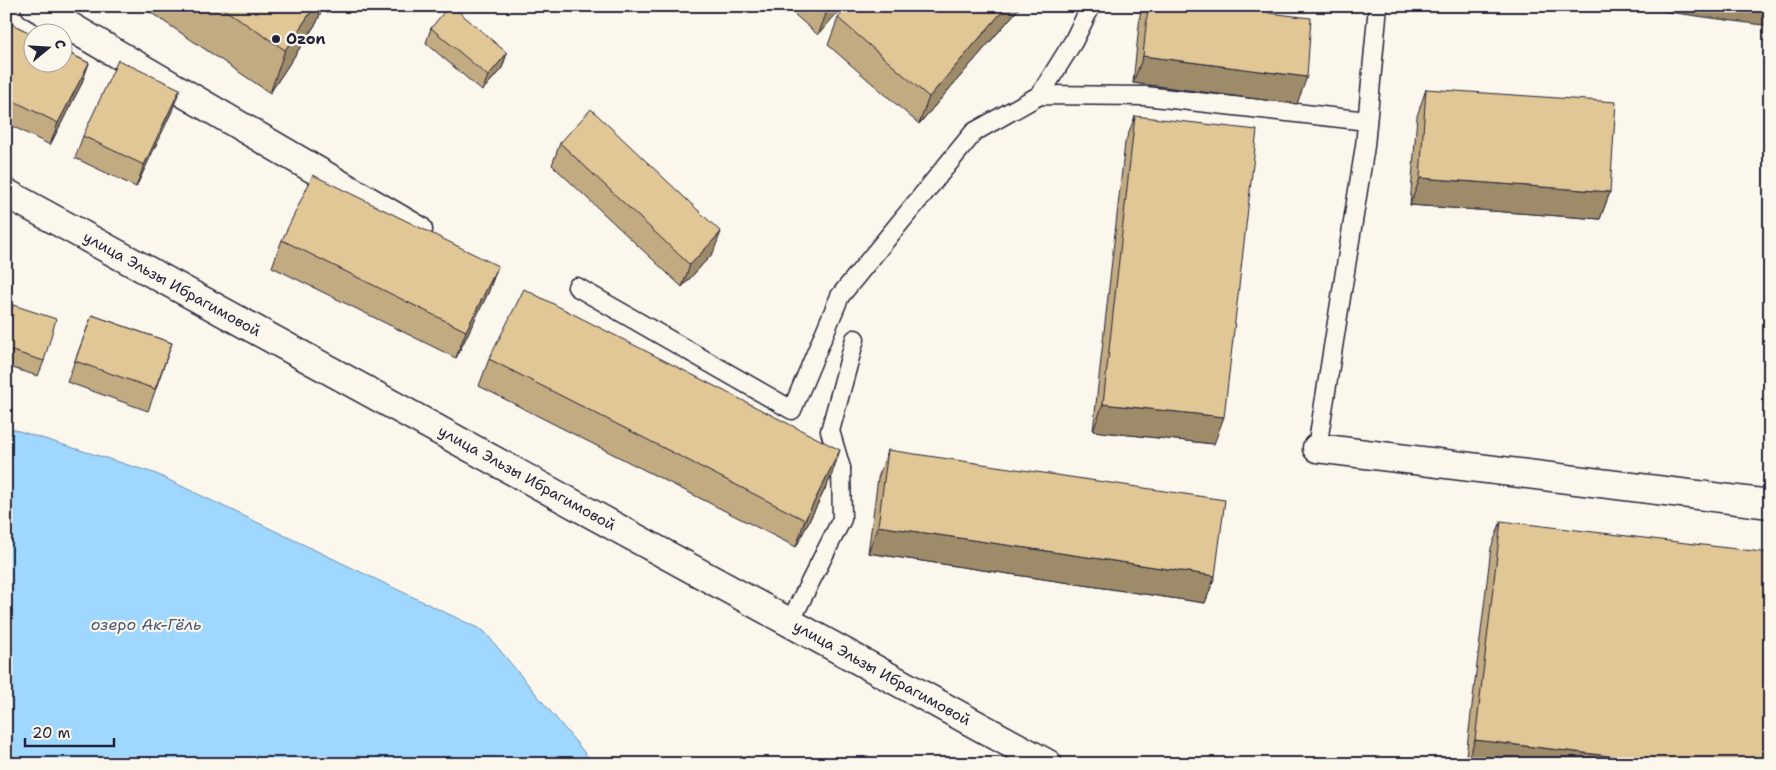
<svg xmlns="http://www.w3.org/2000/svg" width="1776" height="770" font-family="'Shantell Sans',sans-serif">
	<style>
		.water { fill: #9fd7ff; stroke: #6d8fb1 }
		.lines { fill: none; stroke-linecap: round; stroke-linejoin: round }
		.lane-casing { stroke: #22223b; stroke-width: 21 }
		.street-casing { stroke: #22223b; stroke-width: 31 }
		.lane { stroke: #fbf7ec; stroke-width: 18 }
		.street { stroke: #fbf7ec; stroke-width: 28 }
		.wall { fill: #c2aa81; stroke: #22223b }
		.shaded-wall { fill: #9e8b69; stroke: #22223b }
		.building { fill: #e1c696; stroke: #22223b }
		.poi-dot { fill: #22223b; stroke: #fbf7ec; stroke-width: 2 }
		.labels { text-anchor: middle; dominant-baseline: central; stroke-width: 4.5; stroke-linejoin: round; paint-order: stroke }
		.poi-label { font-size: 15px; font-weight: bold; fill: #22223b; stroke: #fbf7ec; text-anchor: start }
		.street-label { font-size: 15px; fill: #22223b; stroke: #fbf7ec }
		.water-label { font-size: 16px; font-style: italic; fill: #485876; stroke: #fbf7ec }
	</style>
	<rect width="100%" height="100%" fill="#fbf7ec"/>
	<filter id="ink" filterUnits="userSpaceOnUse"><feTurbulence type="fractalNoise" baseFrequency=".02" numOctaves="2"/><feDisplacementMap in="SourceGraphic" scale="10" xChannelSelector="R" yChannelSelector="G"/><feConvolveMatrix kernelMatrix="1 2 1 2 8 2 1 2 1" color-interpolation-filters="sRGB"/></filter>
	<g filter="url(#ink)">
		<polygon class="water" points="6,427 154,473 484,631 594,764 6,764"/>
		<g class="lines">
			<g class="lane-casing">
				<g id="lane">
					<polyline points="1040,95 1073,42 1089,10 1090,6"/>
					<polyline points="577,287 792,410 840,296 974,132 1040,95 1145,96 1367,121"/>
					<polyline points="1317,448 1365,146 1378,6"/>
					<polyline points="815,455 841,468"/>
					<polyline points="790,622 842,519 841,468 830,431 855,339"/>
				</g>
			</g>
			<g class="street-casing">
				<g id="street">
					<polyline points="35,6 418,230"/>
					<polyline points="6,193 1048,764"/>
					<polyline points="1317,448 1770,504"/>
				</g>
			</g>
			<use href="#lane" class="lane"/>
			<use href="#street" class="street"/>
		</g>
		<g class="wall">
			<polygon points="141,6 323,6 317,22 270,93"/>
			<polygon points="785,6 843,6 818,35"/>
			<polygon points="1021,6 919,124 828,45 838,18"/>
			<polygon points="1141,6 1270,6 1269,13 1297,104 1133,83"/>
			<polygon points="6,21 89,63 81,85 50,145 6,123"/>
			<polygon points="431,28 507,53 502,68 482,91 426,43"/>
			<polygon points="1426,89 1610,192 1600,219 1410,205 1417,116"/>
			<polygon points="172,111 136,187 75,158 83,136"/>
			<polygon points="1135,116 1214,444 1093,431 1125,143"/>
			<polygon points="560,143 713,253 682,287 552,165"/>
			<polygon points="282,240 498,266 488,293 456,358 272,267"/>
			<polygon points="13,305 44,361 38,376 6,366 6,323"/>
			<polygon points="92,315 172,343 148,411 67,382"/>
			<polygon points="489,359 831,477 796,547 479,386"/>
			<polygon points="888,450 1215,576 1205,603 868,553 878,478"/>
			<polygon points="1501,521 1770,764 1465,764 1491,548"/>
		</g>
		<g class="shaded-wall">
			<polygon points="315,6 323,6 317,22 270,93 285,50"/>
			<polygon points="832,6 843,6 818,35 826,14"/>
			<polygon points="1007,6 1021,6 919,124 929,97"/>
			<polygon points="1624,6 1770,6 1770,26"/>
			<polygon points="507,53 502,68 482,91 488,76"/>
			<polygon points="1143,56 1307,77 1297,104 1133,83"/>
			<polygon points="89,63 81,85 50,145 58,123"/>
			<polygon points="180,89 172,111 136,187 144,165"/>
			<polygon points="1420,178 1610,192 1600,219 1410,205"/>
			<polygon points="721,232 713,253 682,287 690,265"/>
			<polygon points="498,266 488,293 456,358 466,331"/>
			<polygon points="1103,404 1224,417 1214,444 1093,431"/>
			<polygon points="840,450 831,477 796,547 805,520"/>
			<polygon points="878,526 1215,576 1205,603 868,553"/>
			<polygon points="1475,740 1677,764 1466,764"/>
		</g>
		<g class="building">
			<polygon points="219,6 315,6 285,50"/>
			<polygon points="449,6 452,6 507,53 488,76 431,28"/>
			<polygon points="817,6 832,6 826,14"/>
			<polygon points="848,6 1007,6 929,97 838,18"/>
			<polygon points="1148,6 1270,6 1269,13 1311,18 1307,77 1143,56"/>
			<polygon points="6,21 32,34 32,62 62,62 62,50 89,63 58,123 6,97"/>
			<polygon points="118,60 180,89 144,165 83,136"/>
			<polygon points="1426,89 1616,102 1610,192 1420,178"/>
			<polygon points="591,109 721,232 690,265 560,143"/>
			<polygon points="1135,116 1257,130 1224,417 1103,404"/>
			<polygon points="313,175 498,266 466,331 282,240"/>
			<polygon points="524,289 840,450 805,520 489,359"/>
			<polygon points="13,305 56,319 44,361 6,349 6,326"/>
			<polygon points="92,315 172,343 155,389 75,361"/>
			<polygon points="888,450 1225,500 1215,576 878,526"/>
			<polygon points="1501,521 1770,553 1770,764 1677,764 1475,740"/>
		</g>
	</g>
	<circle class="poi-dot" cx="276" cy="39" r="5"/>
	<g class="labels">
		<g class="poi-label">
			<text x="286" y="39">Ozon</text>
		</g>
		<g class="street-label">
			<text transform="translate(172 284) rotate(29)">улица Эльзы Ибрагимовой</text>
			<text transform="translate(527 478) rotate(29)">улица Эльзы Ибрагимовой</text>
			<text transform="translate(882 673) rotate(29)">улица Эльзы Ибрагимовой</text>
		</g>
		<g class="water-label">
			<text x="146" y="624">озеро Ак-Гёль</text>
		</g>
	</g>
	<rect width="1776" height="770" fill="none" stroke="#fbf7ec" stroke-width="25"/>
	<rect x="12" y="12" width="1751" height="745" fill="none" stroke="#22223b" stroke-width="2" filter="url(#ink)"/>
	<g transform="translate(48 48) rotate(72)"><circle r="24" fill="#fbf7ec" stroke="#a4a2a5"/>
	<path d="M0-4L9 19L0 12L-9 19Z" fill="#22223b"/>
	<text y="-8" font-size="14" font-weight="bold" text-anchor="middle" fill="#22223b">С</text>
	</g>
	<path d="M25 738v8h89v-8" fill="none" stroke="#22223b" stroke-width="2.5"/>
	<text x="32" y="738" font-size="15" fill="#22223b" stroke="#fbf7ec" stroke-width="4" paint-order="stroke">20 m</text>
</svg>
